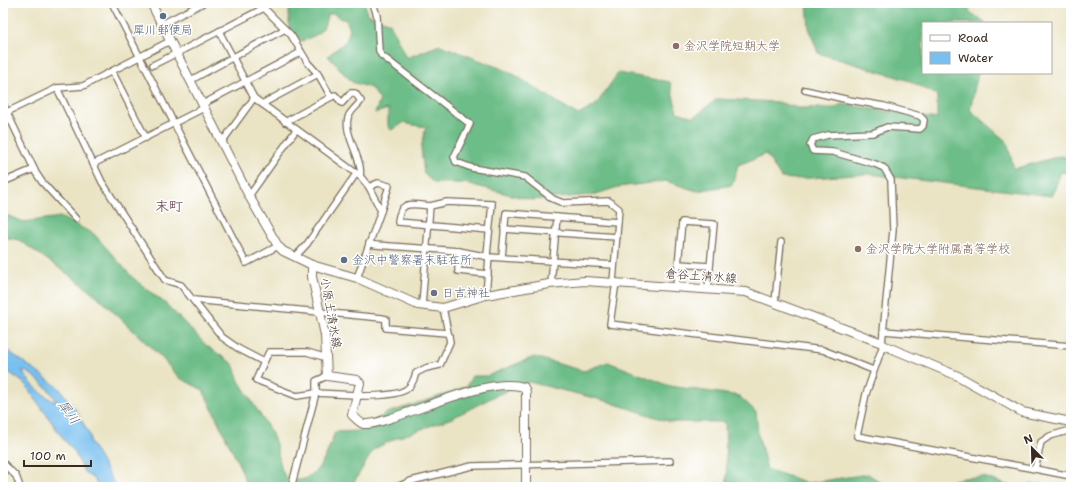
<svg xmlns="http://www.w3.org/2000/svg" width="1074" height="490" font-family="'Shantell Sans','Klee One',sans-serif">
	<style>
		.forest { fill: #6dbd88; stroke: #547453 }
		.water { fill: #78c0f0; stroke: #5a7587; fill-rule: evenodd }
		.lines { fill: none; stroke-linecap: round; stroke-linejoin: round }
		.street-casing { stroke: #786b58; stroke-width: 8 }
		.secondary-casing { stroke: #786b58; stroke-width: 10 }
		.street { stroke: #fff; stroke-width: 5.5 }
		.secondary { stroke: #fff; stroke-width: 8 }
		.service-dot { fill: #5c6f8a; stroke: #fff; stroke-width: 1.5 }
		.education-dot { fill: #8d6e63; stroke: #fff; stroke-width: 1.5 }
		.worship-dot { fill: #6b7280; stroke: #fff; stroke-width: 1.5 }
		.labels { text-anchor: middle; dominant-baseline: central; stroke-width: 3; stroke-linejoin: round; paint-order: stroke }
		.service-label { font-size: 12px; fill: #4e5e75; stroke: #fff }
		.education-label { font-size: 12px; fill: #785e54; stroke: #fff; text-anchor: start }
		.street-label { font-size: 12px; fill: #3b2a1e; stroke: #fff }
		.worship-label { font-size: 12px; fill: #5b616d; stroke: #fff; text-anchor: start }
		.water-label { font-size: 13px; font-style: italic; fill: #505e68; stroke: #fff }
		.quarter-label { font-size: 14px; font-weight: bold; fill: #755563; stroke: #fff }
	</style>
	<rect width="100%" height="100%" fill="#fff"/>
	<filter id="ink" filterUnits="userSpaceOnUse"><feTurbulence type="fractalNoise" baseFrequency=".025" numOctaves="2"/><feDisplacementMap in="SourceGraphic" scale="8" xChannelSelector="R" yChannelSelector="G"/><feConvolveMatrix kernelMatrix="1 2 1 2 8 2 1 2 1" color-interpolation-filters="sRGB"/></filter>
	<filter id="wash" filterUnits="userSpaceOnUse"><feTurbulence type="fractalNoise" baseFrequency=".012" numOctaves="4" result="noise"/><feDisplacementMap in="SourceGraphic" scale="16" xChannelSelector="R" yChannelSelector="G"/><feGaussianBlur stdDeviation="0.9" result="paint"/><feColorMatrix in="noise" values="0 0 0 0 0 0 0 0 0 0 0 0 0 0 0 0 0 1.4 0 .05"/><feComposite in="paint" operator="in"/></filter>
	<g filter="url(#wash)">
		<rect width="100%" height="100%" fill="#eae4c5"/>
		<g class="forest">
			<path d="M289,3H365L367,14L390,23L406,58L440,45L510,72L578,115L596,105L618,73L670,82L677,112L694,117L717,99L777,102L798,108H836L841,104L937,119V95L910,81L818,53L809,28L807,3H975L968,11L986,23H923V73H978L970,110L1007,142L1014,169L1060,156L1071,158V173L1061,172L1052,196L869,174L795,179L781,178L766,154L738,165L732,185L697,191L666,181L618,187L593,195L531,200L465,183H434L424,174L421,148L426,127L408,124L405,122L391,130L388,127V109L375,113L380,100L371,88L352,82L328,56L346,41L350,29L346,20L339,18L334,13L327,15C324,33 318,34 302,41L289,29Z"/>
			<path d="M3,214L24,222L60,217L94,234L133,278L166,304L207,346L233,364L239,381L271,432L276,444L282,471L288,480C293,480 300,481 304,479C323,471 328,450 335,432L358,431L387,413L447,394L467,386L472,376H487L534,357L584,371L608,362L670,386L739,396L756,412L758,434L767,469L808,483L868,474L885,485L900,487H727L725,422H671L606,401L529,382L497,395L452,418L394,439L374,449L351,487H247L241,469L203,390L178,377L162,358L97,296L72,277L19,240L3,237Z"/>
			<polygon points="984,477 1009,486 1041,484 1059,487 922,487 964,478"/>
		</g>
		<path class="water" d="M3,347L59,388L76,410L90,436V442L116,487H99L95,480L84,472L74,451L65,441L24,383L3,368ZM22,370C30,371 56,394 56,402C45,398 26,380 22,370Z"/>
	</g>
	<g filter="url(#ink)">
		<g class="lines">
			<g class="street-casing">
				<g id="street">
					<polyline points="112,3 246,263 278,246"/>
					<polyline points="373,3 377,16 379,51 381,55 470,124 454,157 456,162 472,168 525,177 553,199 563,203 609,201 619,209 613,282"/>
					<polyline points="162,24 203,3"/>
					<polyline points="219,31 254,98 360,176 369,187 381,211 357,278"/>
					<polyline points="177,53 264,8 291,35 308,63 318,74 262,104"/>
					<polyline points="153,65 177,53"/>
					<polyline points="112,71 146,138"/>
					<polyline points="318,74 331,97"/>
					<polyline points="191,80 285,29"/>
					<polyline points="57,88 102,182 165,280 181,285 222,337 239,349 264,362 256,380 297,396 316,393 356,395"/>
					<polyline points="805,90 849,100 884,106 920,116 924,120 923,126 920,129 887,127 873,133 828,135 813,139 810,145 813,151 833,152 875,164 884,168 891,180 893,230 882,343"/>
					<polyline points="3,104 36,173 42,182 76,219"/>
					<polyline points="203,104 301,52"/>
					<polyline points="3,114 57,88 83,86 170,41"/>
					<path d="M285,122L335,95L342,103L351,93H355L361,101C358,105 352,110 349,115C341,132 364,160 360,176"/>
					<polyline points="222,142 254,98"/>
					<polyline points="93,164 204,108"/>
					<polyline points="3,182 34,169"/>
					<polyline points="369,187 378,183 389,186 381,211"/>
					<polyline points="249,196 296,130"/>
					<path d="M430,206C411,204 400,200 398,222L489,230"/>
					<polyline points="504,229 617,237"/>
					<polyline points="369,243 375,245 459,251 489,257 614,265"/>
					<polyline points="459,251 458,271 488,274"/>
					<polyline points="295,257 307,244 356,174"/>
					<polyline points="502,257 506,213 618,222"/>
					<polyline points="678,264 710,266"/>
					<polyline points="616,282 610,324 823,350 873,370"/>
					<polyline points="551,284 557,217"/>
					<polyline points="676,287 682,222 714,224 708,289"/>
					<polyline points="486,295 489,257"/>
					<polyline points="194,300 382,318 386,319 386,328 447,333 449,336"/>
					<polyline points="775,302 781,242"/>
					<polyline points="422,305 430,206 447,202 492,204 487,255"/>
					<polyline points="884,331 1071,346"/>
					<polyline points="883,345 866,394 857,436 1035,469 1041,442 1050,436 1071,430"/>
					<polyline points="264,362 269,352 307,352 327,358"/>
					<path d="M358,392L361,396C372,396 400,396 408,388C413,384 414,379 416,373L426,368L440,365L450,342L443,308"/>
					<polyline points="3,463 16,476 20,487"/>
					<polyline points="1035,469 1071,476"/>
					<polyline points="292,484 316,393 316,381 327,376"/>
					<polyline points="397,487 411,481 472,466 670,461"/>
				</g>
			</g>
			<g class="secondary-casing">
				<g id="secondary">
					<polyline points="151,3 249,196 278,246 283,251 312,265 357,278 418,305 443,308 486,295 549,284 585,281 746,292 882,343 883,345 958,376 1022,412 1071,422"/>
					<path d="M312,265V277L325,335L327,376L357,380L360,383L352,415C356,418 359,423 364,424C373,425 382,421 391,418C426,408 490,377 524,387L526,392V487"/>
				</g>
			</g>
			<use href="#street" class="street"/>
			<use href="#secondary" class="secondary"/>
		</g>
	</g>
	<g class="service-dot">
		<circle cx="163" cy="16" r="4"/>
		<circle cx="344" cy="260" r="4"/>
	</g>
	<g class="education-dot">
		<circle cx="676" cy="46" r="4"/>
		<circle cx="858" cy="249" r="4"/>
	</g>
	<circle class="worship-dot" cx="434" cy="293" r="4"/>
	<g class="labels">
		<g class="service-label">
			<text x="163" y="30">犀川郵便局</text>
			<text x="352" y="260" text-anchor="start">金沢中警察署末駐在所</text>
		</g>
		<g class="education-label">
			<text x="684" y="46">金沢学院短期大学</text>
			<text x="866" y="249">金沢学院大学附属高等学校</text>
		</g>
		<g class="street-label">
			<text transform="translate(701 276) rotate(4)">倉谷土清水線</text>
			<text transform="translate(331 313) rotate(80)">小原土清水線</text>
		</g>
		<g class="worship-label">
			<text x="442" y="293">日吉神社</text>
		</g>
		<g class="water-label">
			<text transform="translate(69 412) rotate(54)">犀川</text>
		</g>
		<g class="quarter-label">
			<text x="169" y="206">末町</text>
		</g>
	</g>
	<rect width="1074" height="490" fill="none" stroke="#fff" stroke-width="16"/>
	<rect x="922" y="22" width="130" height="52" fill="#ffffff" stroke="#b1aaa5"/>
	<rect x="930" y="35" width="20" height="6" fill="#ffffff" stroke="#b1aaa5"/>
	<text x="958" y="42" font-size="12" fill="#3b2a1e">Road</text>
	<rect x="930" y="52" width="20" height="12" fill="#78c0f0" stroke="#b1aaa5"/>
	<text x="958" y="62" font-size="12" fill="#3b2a1e">Water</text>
	<g transform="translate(1032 448) rotate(337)" stroke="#ffffff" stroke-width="3" paint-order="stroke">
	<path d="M0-3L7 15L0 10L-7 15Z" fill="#3b2a1e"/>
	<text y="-6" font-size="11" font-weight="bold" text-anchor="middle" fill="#3b2a1e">N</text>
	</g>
	<path d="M24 460v6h67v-6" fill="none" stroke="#3b2a1e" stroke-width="2"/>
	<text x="30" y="460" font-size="12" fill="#3b2a1e" stroke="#ffffff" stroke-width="3" paint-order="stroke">100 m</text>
</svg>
